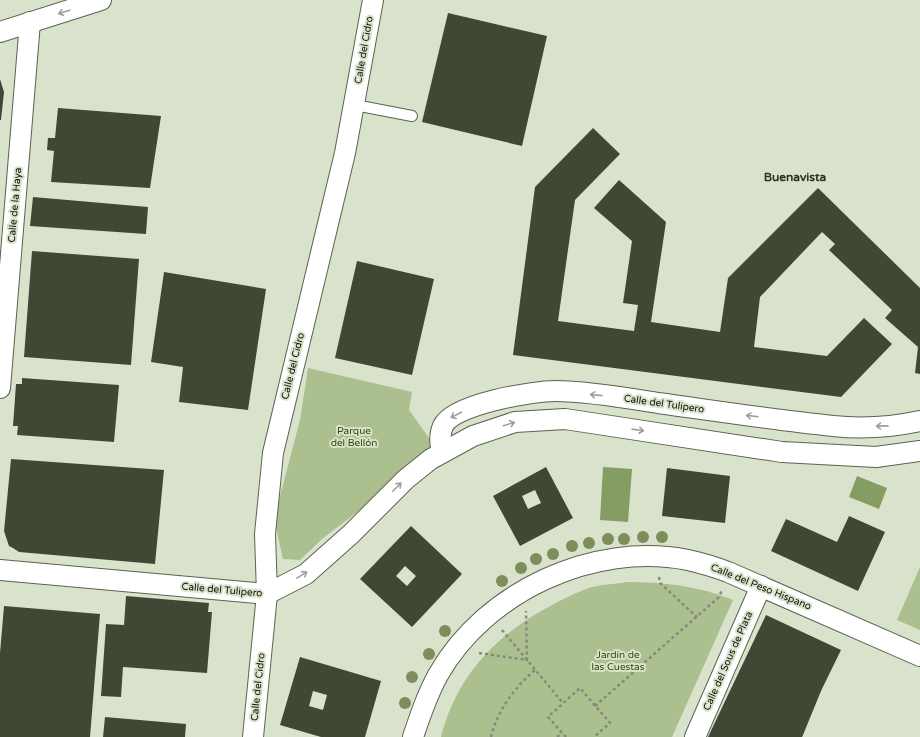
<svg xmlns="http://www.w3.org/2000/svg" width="920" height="737" font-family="'Varela Round',sans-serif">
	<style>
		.green { fill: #abbf8f }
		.water { fill: #859d62 }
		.building { fill: #404835; fill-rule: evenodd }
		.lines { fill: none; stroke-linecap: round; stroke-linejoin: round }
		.lane-casing { stroke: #5a634f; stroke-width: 12 }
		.street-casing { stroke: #5a634f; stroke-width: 22 }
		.path { stroke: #838b7a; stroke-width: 2.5; stroke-dasharray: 3 3; stroke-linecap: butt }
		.lane { stroke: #fff; stroke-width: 10 }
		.street { stroke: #fff; stroke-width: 20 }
		.tree { fill: #7d8d5c }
		.oneway { stroke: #9e9f9c }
		.labels { text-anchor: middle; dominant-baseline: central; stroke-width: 4; stroke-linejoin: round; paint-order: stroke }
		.street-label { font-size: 10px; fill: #0c0f08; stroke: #d9e3cc }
		.park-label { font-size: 10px; fill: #314600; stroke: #d9e3cc }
		.quarter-label { font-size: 12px; font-weight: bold; fill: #2c3322; stroke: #d9e3cc }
	</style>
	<rect width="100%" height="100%" fill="#d9e3cc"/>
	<g class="green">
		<polygon points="308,368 412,392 409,410 434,445 400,471 361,509 322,539 300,560 283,559 274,519 300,420"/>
		<polygon points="920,567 920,630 897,620"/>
		<path d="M627,582C664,582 699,586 733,600L672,737H441C457,674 498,633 554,604C567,597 583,589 597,586C607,584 617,584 627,582Z"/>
	</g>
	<g class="water">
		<polygon points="603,467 632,469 628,522 600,520"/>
		<polygon points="857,476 887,488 879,509 849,497"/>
	</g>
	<g class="building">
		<polygon points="448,13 547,36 522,146 422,122"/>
		<polygon points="0,79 4,92 1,120 0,120"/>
		<polygon points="58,108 161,116 150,188 51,182 54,151 47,150 48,138 55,138"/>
		<polygon points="593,128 620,154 575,200 558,321 634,331 638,305 623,303 632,241 594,208 619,180 666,222 651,322 720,332 728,278 818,188 920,288 920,374 915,373 918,347 885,318 892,310 829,250 835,244 822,232 760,297 754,347 827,356 864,318 892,344 841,397 513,355 535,187"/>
		<polygon points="33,197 148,207 146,234 30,226"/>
		<polygon points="32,251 139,259 131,365 24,357"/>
		<polygon points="357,261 434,279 412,375 335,358"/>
		<polygon points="164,272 266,289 248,410 179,402 183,367 151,362"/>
		<polygon points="22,378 119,385 114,442 17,435 18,426 13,426 16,384 22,384"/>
		<polygon points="11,459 164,470 155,564 19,552 13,548 9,546 4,531"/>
		<path d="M546,467L573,518L520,546L493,496ZM535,490L541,503L528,509L522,496Z"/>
		<polygon points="667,468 730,476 725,523 662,516"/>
		<polygon points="849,516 885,532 858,591 771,551 786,519 837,542"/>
		<path d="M411,526L462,574L412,627L360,579ZM405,566L416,576L407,586L396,576Z"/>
		<polygon points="126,596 209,603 208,612 212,612 207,673 123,667 121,697 101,696 106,624 124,625"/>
		<polygon points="4,606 100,614 90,737 0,737 0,653"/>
		<polygon points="766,615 841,650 821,691 803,735 802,737 708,737"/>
		<path d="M300,657L381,681L365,737H321L280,725ZM313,691L327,695L323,710L309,706Z"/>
		<polygon points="105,717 186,724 185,737 103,737"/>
	</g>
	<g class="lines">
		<g class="lane-casing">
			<polyline id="lane" points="355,105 412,116"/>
		</g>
		<g class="street-casing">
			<g id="street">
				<polyline points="0,32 101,0"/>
				<polyline points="0,388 30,22"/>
				<path d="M442,453C440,443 439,435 443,426C453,404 533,391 556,391C587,391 627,398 658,403C716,411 774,420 833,426C861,429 892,427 920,421"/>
				<polyline points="0,570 267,594 306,574 351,534 406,479 431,459 473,436 515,422 565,419 782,452 876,457 920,451"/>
				<polyline points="253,737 267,594 265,534 273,453 345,153 373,0"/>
				<path d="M413,737C420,716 427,695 438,675C485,592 593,541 688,560C701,563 715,567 728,572L920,656"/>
				<polyline points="695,737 761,586"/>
			</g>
		</g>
		<g class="path">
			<polyline points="659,577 660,583 697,617"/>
			<polyline points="502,630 563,703"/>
			<polyline points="479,653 527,660 526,611"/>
			<polyline points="595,706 719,597 722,590"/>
			<path d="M491,737C497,711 515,687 535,670"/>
			<polyline points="557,737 562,733"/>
			<polyline points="566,737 548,717 580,688 610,723 594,737"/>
		</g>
		<use href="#lane" class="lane"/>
		<use href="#street" class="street"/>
	</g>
	<g class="tree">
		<circle cx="643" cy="537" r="6"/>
		<circle cx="662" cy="537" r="6"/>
		<circle cx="608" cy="539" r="6"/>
		<circle cx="624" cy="539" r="6"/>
		<circle cx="589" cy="543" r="6"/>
		<circle cx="572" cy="546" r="6"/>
		<circle cx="553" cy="554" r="6"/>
		<circle cx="536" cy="559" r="6"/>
		<circle cx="521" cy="568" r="6"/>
		<circle cx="502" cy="581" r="6"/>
		<circle cx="445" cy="631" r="6"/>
		<circle cx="429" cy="654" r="6"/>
		<circle cx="412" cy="677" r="6"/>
		<circle cx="405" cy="703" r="6"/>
	</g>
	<defs><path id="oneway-shaft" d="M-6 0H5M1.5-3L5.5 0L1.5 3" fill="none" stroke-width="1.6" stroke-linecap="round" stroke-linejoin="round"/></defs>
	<g class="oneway">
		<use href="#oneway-shaft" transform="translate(64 12) rotate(162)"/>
		<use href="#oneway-shaft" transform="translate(596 395) rotate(-174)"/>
		<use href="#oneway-shaft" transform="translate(456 415) rotate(152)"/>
		<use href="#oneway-shaft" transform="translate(752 416) rotate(-173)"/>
		<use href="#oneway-shaft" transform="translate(509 424) rotate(-16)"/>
		<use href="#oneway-shaft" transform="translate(882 426) rotate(179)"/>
		<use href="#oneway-shaft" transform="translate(638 430) rotate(8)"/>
		<use href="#oneway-shaft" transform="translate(397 487) rotate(-45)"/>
		<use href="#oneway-shaft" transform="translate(302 575) rotate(-31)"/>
	</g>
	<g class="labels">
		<g class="street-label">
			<text transform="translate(364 50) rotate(-80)">Calle del Cidro</text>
			<text transform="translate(15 205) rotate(-85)">Calle de la Haya</text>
			<text transform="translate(293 366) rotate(-76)">Calle del Cidro</text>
			<text transform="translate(664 404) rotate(8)">Calle del Tulipero</text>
			<text transform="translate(761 587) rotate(22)">Calle del Peso Hispano</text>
			<text transform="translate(222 590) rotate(5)">Calle del Tulipero</text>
			<text transform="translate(728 661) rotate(-66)">Calle del Sous de Plata</text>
			<text transform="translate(258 687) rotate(-84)">Calle del Cidro</text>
		</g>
		<g class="park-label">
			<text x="354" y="431">Parque<tspan x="354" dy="12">del Bellón</tspan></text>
			<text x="618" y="655">Jardín de<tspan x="618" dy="12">las Cuestas</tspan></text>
		</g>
		<g class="quarter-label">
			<text x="795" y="177">Buenavista</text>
		</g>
	</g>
</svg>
